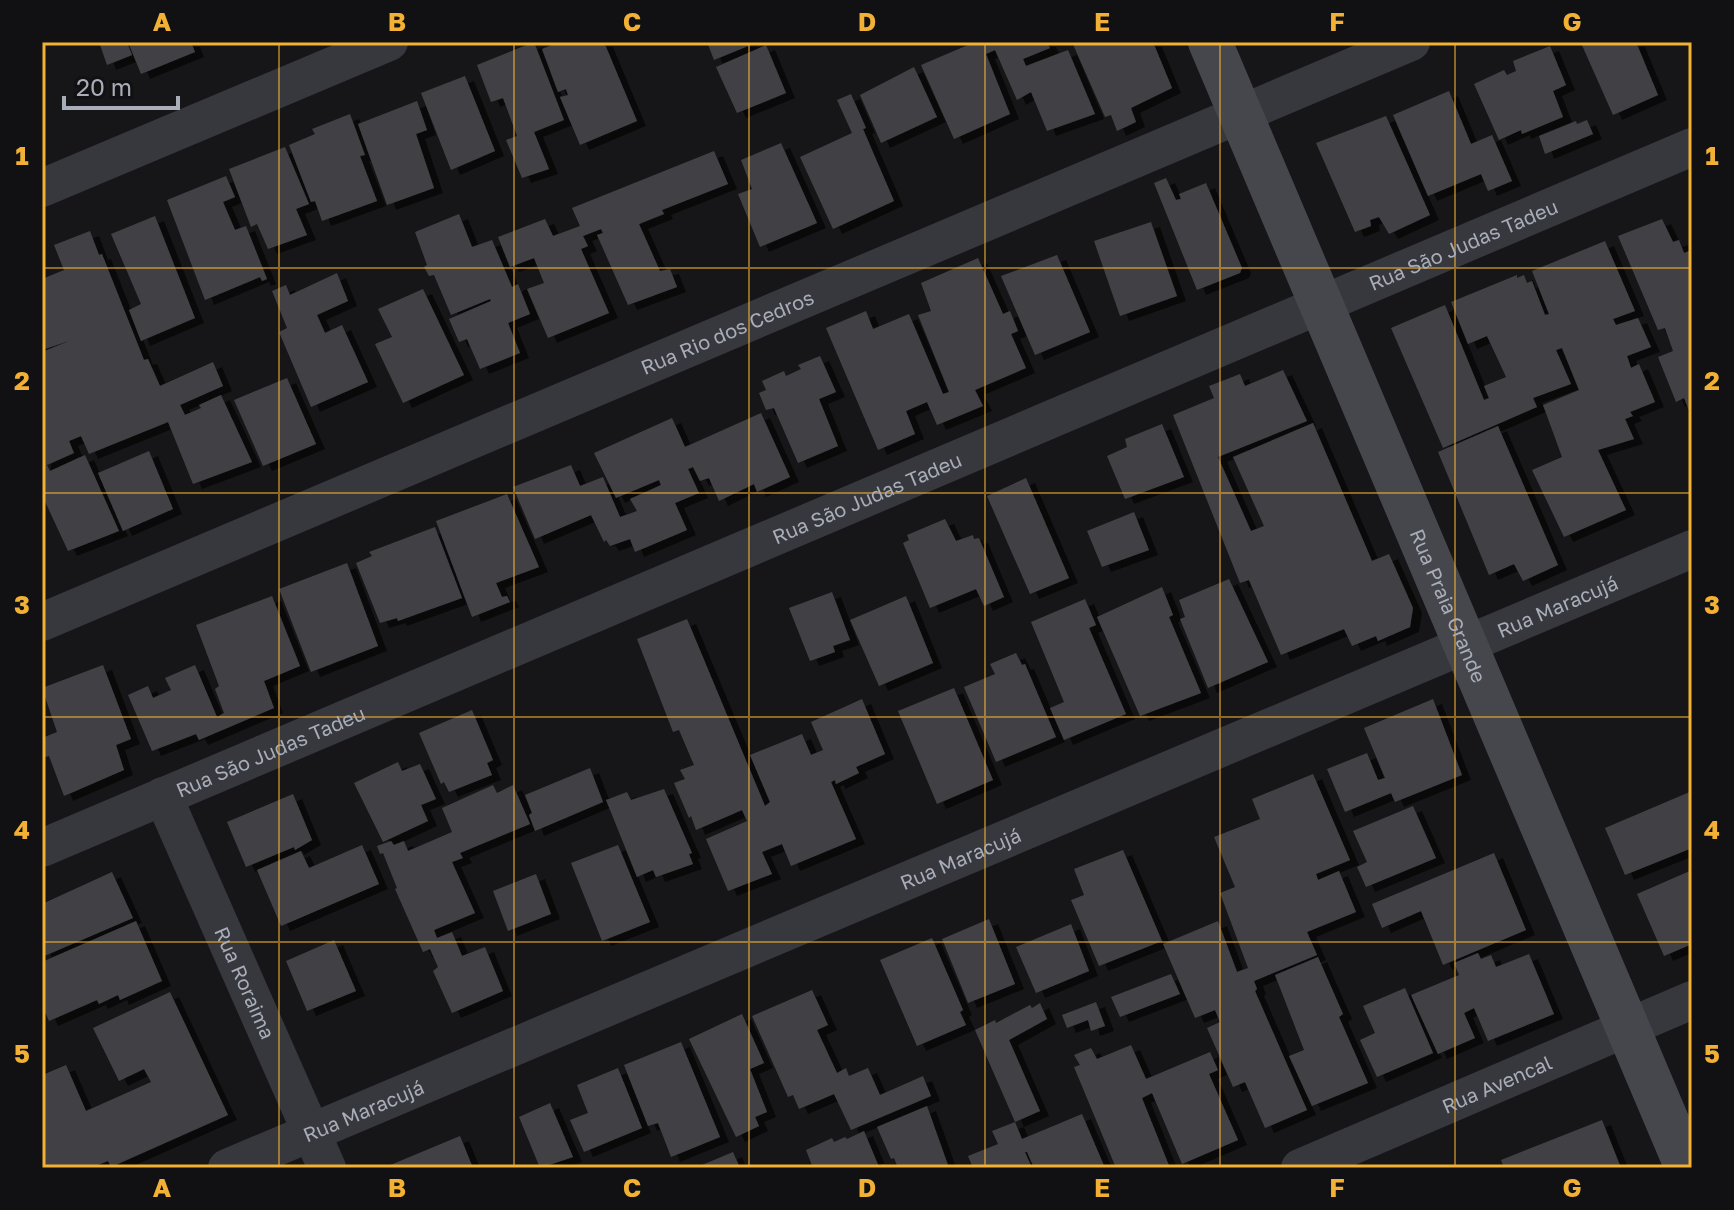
<svg xmlns="http://www.w3.org/2000/svg" width="1734" height="1210" font-family="'Golos Text',sans-serif">
	<style>
		.building { fill: #404145; filter: url(#shadow) }
		.lines { fill: none; stroke-linecap: round; stroke-linejoin: round }
		.street { stroke: #37383d; stroke-width: 38 }
		.secondary { stroke: #45474d; stroke-width: 44 }
		.grid { fill: none; stroke: #f2b134; stroke-width: 2; stroke-opacity: 0.55 }
		.labels { text-anchor: middle; dominant-baseline: central; stroke-width: 6; stroke-linejoin: round; paint-order: stroke }
		.street-label { font-size: 20px; fill: #a8adb8; stroke: #111113 }
		.neatline { fill: none; stroke: #f2b134; stroke-width: 3 }
		.grid-label { font-size: 26px; text-anchor: middle; font-weight: bold; fill: #f2b134 }
	</style>
	<defs>
		<filter id="shadow"><feDropShadow dx="9" dy="5" stdDeviation="0" flood-color="#0009"/></filter>
	</defs>
	<rect width="100%" height="100%" fill="#161618"/>
	<g class="building">
		<polygon points="99,42 127,42 132,55 107,65"/>
		<polygon points="128,42 191,42 195,52 141,74"/>
		<polygon points="534,42 564,120 534,132 549,169 522,178 506,140 517,136 503,98 491,102 477,65"/>
		<polygon points="559,42 604,42 637,121 580,145 560,97 568,95 566,89 558,92 542,49"/>
		<polygon points="707,42 752,42 753,44 714,60"/>
		<polygon points="975,42 1047,42 1050,48 1023,59 1026,66 1068,50 1095,114 1047,131 1031,92 1017,100 995,50 986,54 1010,114 954,139 921,65"/>
		<polygon points="1072,42 1153,42 1172,88 1131,108 1136,122 1117,131 1111,115 1105,117"/>
		<polygon points="1636,42 1658,95 1613,115 1581,43"/>
		<polygon points="766,45 786,93 737,113 716,67"/>
		<polygon points="1550,46 1566,85 1553,91 1563,117 1522,134 1521,130 1499,140 1474,84 1504,70 1507,75 1516,71 1513,61"/>
		<polygon points="914,67 937,117 881,143 860,95"/>
		<polygon points="465,76 495,151 451,170 421,93"/>
		<polygon points="1449,91 1471,144 1492,135 1512,181 1488,191 1481,174 1428,196 1393,115"/>
		<polygon points="851,94 866,128 863,129 894,201 833,229 800,157 852,133 837,100"/>
		<polygon points="417,101 427,130 416,134 434,188 387,205 358,124"/>
		<polygon points="350,114 365,155 360,156 377,201 322,221 315,201 311,202 289,145 315,134 312,129"/>
		<polygon points="1386,116 1430,215 1389,234 1379,217 1370,220 1371,226 1355,232 1316,143"/>
		<polygon points="1587,120 1593,134 1545,154 1539,136 1576,121 1577,124"/>
		<polygon points="781,143 817,223 760,247 738,194 752,189 741,160"/>
		<polygon points="285,147 309,204 296,209 307,235 268,249 257,224 251,227 229,169"/>
		<polygon points="714,151 728,184 662,210 664,214 639,224 660,271 670,269 677,287 628,305 597,235 603,233 601,229 583,236 588,246 581,249 609,313 548,338 527,289 544,283 534,258 510,267 498,237 545,219 553,236 580,226 572,208"/>
		<polygon points="226,176 235,197 223,202 235,230 246,226 267,279 262,281 260,277 205,300 167,200"/>
		<polygon points="1166,178 1176,200 1181,199 1179,194 1206,183 1242,268 1240,273 1197,290 1154,183"/>
		<polygon points="459,214 472,247 492,240 512,287 518,284 530,314 508,323 520,353 480,369 467,339 459,342 449,319 491,301 490,299 451,315 434,275 429,276 424,267 427,265 415,232"/>
		<polygon points="155,216 195,318 141,341 129,310 141,304 111,234"/>
		<polygon points="1662,219 1673,242 1679,240 1684,253 1692,250 1692,418 1684,398 1676,402 1658,357 1673,351 1665,328 1658,330 1618,236"/>
		<polygon points="1151,222 1177,296 1120,316 1094,241"/>
		<polygon points="90,231 99,255 102,254 144,360 148,359 160,386 213,362 223,386 180,405 185,415 201,408 199,405 221,395 252,462 193,484 168,422 89,454 81,436 69,441 74,453 47,465 50,471 85,455 119,531 68,551 42,495 42,352 69,341 42,350 42,279 64,270 54,245"/>
		<polygon points="1605,241 1635,311 1613,319 1616,325 1638,318 1651,347 1627,356 1631,368 1639,364 1655,402 1630,412 1633,416 1625,419 1634,439 1598,450 1626,510 1564,537 1532,470 1562,457 1543,405 1579,390 1562,348 1556,350 1571,384 1533,398 1537,407 1443,448 1391,328 1445,305 1484,400 1489,398 1484,386 1506,377 1487,336 1468,344 1451,302 1517,275 1517,278 1524,275 1527,283 1532,281 1545,315 1549,314 1532,271"/>
		<polygon points="1057,255 1090,332 1035,355 1001,276"/>
		<polygon points="978,258 1003,314 1010,311 1018,331 1011,334 1026,368 975,390 983,406 937,425 927,402 906,411 915,434 878,450 826,328 866,311 873,329 909,314 943,394 949,392 918,315 931,311 921,283"/>
		<polygon points="337,273 348,301 317,315 325,333 342,325 368,382 311,407 279,332 287,328 272,291 286,285 290,295"/>
		<polygon points="423,289 464,375 403,403 375,344 392,337 378,309"/>
		<polygon points="820,356 836,392 819,399 838,446 798,463 774,408 766,410 759,393 766,390 762,381 784,371 786,376 801,369 798,365"/>
		<polygon points="1283,370 1307,421 1218,457 1251,531 1264,526 1233,457 1313,423 1372,561 1389,554 1413,608 1410,627 1378,641 1376,636 1352,646 1344,629 1281,655 1249,580 1240,583 1173,415 1214,398 1209,386 1240,374 1245,386"/>
		<polygon points="287,378 316,444 263,466 234,400"/>
		<polygon points="761,413 790,477 757,492 754,484 719,501 709,478 700,481 693,467 688,469 699,493 675,503 687,530 635,552 630,539 610,546 606,540 604,542 591,515 535,539 513,487 571,465 580,486 603,477 620,517 637,511 630,499 661,485 659,480 616,498 594,453 672,418 685,447"/>
		<polygon points="1162,424 1184,477 1125,499 1107,456 1127,447 1125,439"/>
		<polygon points="1498,426 1558,565 1523,581 1514,564 1489,575 1438,452"/>
		<polygon points="149,451 173,509 123,531 98,473"/>
		<polygon points="1026,478 1069,578 1030,594 987,496"/>
		<polygon points="507,494 539,567 496,583 502,597 507,596 510,602 472,617 436,521"/>
		<polygon points="1134,512 1149,550 1102,567 1087,531"/>
		<polygon points="945,519 956,541 973,535 974,539 979,538 1004,597 984,606 976,589 930,608 903,543 909,540 907,535"/>
		<polygon points="435,527 462,598 398,621 397,618 380,623 356,563 372,556 369,552"/>
		<polygon points="347,563 378,646 311,672 279,589"/>
		<polygon points="1229,579 1268,662 1208,688 1180,619 1185,617 1179,600"/>
		<polygon points="1162,587 1173,615 1169,617 1201,693 1140,716 1097,617"/>
		<polygon points="832,592 850,640 833,646 835,652 810,661 789,608"/>
		<polygon points="272,596 300,666 264,681 274,708 199,740 196,734 152,751 128,695 148,686 153,698 171,690 165,678 195,665 217,717 224,713 215,689 219,686 196,625"/>
		<polygon points="906,596 933,663 879,686 850,620"/>
		<polygon points="1085,599 1096,625 1089,628 1126,714 1064,740 1050,708 1064,702 1031,622"/>
		<polygon points="687,619 765,806 770,802 750,755 802,734 811,755 823,750 811,722 862,699 885,754 856,767 859,773 836,784 835,780 831,782 856,839 791,866 782,844 762,852 772,874 728,891 706,839 747,821 742,810 696,830 691,816 689,818 674,783 685,779 680,770 694,765 679,730 673,732 637,639"/>
		<polygon points="1016,653 1022,665 1025,664 1056,737 996,762 964,687 995,674 990,664"/>
		<polygon points="103,665 131,739 116,745 124,770 64,796 49,756 42,758 42,738 57,732 42,688"/>
		<polygon points="954,688 993,780 937,804 898,711"/>
		<polygon points="1433,699 1462,775 1395,802 1391,793 1345,812 1327,769 1367,753 1378,780 1385,778 1364,728"/>
		<polygon points="472,710 493,760 487,763 492,775 449,792 444,782 441,784 419,733"/>
		<polygon points="398,762 402,771 420,764 436,799 421,805 428,821 383,842 354,783"/>
		<polygon points="590,768 603,802 535,831 529,815 532,813 525,795"/>
		<polygon points="1313,774 1350,860 1316,874 1318,880 1339,871 1356,912 1307,932 1317,955 1254,981 1257,989 1255,991 1307,1110 1265,1128 1245,1082 1233,1087 1207,1028 1220,1022 1215,1010 1195,1018 1163,944 1218,921 1237,972 1248,968 1220,893 1235,887 1214,837 1260,819 1252,799"/>
		<polygon points="493,785 497,793 513,785 530,824 460,853 463,858 452,862 475,913 434,930 437,938 452,932 462,956 485,947 503,991 452,1013 433,971 438,967 430,949 423,952 395,889 397,888 383,853 380,854 377,846 391,841 394,845 404,841 408,851 452,832 442,808"/>
		<polygon points="664,789 692,853 689,854 693,864 656,877 653,870 637,877 606,800 627,792 631,800"/>
		<polygon points="1692,791 1692,848 1625,875 1605,828"/>
		<polygon points="293,794 312,840 295,850 294,847 246,867 227,822"/>
		<polygon points="1413,806 1436,858 1366,887 1357,867 1367,862 1353,831"/>
		<polygon points="362,845 379,884 281,926 257,870 301,851 309,868"/>
		<polygon points="618,845 650,922 602,941 571,863"/>
		<polygon points="1123,850 1162,941 1099,966 1071,900 1084,895 1074,869"/>
		<polygon points="1494,853 1526,930 1443,965 1421,911 1382,928 1372,904"/>
		<polygon points="1692,870 1692,944 1664,956 1637,894"/>
		<polygon points="112,872 133,918 42,957 42,904"/>
		<polygon points="536,874 551,914 508,931 493,891"/>
		<polygon points="989,919 1015,984 968,1003 942,939"/>
		<polygon points="136,921 162,981 120,1000 118,995 99,1004 97,1000 49,1021 42,1005 42,962"/>
		<polygon points="1071,924 1089,971 1036,993 1016,947"/>
		<polygon points="932,938 963,1010 960,1012 966,1025 917,1046 880,960"/>
		<polygon points="334,940 356,991 307,1011 286,961"/>
		<polygon points="1478,953 1481,959 1491,955 1496,967 1529,954 1554,1014 1488,1041 1474,1008 1464,1013 1475,1038 1438,1054 1411,995 1459,975 1454,963"/>
		<polygon points="1318,957 1343,1014 1339,1017 1368,1083 1312,1106 1289,1056 1304,1050 1275,975"/>
		<polygon points="1171,974 1180,994 1120,1017 1111,997"/>
		<polygon points="1405,988 1433,1053 1377,1077 1360,1040 1375,1033 1363,1006"/>
		<polygon points="812,990 828,1025 817,1030 837,1073 846,1068 849,1076 868,1068 880,1095 923,1076 931,1096 851,1130 834,1094 799,1109 793,1095 788,1097 752,1016"/>
		<polygon points="170,992 228,1115 111,1167 108,1161 90,1168 42,1168 42,1069 45,1074 66,1065 86,1111 151,1082 144,1069 119,1081 93,1028"/>
		<polygon points="1096,1002 1105,1026 1091,1031 1088,1020 1067,1028 1062,1015"/>
		<polygon points="1040,1003 1047,1019 1009,1040 1040,1111 1015,1122 975,1030 995,1020 996,1023 1030,1005 1032,1008"/>
		<polygon points="742,1014 764,1063 750,1069 767,1112 755,1117 759,1126 736,1137 689,1039"/>
		<polygon points="681,1042 720,1137 671,1157 658,1123 648,1126 624,1065"/>
		<polygon points="1131,1045 1146,1079 1210,1052 1218,1070 1209,1074 1238,1140 1182,1164 1152,1093 1142,1098 1170,1168 1116,1168 1074,1067 1080,1065 1074,1055 1091,1048 1097,1059"/>
		<polygon points="618,1068 642,1128 584,1152 570,1120 588,1113 577,1085"/>
		<polygon points="550,1103 573,1157 540,1168 519,1117"/>
		<polygon points="927,1106 949,1168 898,1168 894,1158 891,1159 877,1127"/>
		<polygon points="1082,1114 1105,1168 1034,1168 1027,1152 1025,1152 1032,1168 973,1168 968,1156 998,1144 992,1131 1015,1122 1022,1139"/>
		<polygon points="1602,1120 1621,1168 1504,1168 1501,1160"/>
		<polygon points="864,1131 879,1167 884,1164 885,1168 813,1168 806,1150 832,1138 834,1142 845,1137 847,1139"/>
		<polygon points="460,1136 473,1168 383,1168"/>
		<polygon points="733,1152 740,1168 695,1168"/>
	</g>
	<g class="lines">
		<g class="street">
			<polyline points="42,188 389,42"/>
			<path id="s1" d="M42,622L1411,42"/>
			<path id="s2" d="M163,796L327,1168"/>
			<path id="s3" d="M42,848L1692,147"/>
			<path id="s4" d="M227,1168L1692,549"/>
			<path id="s5" d="M1300,1168L1692,1000"/>
		</g>
		<path class="secondary" id="s6" d="M1210,42L1687,1168"/>
	</g>
	<path class="grid" d="M279,42V1168M514,42V1168M749,42V1168M985,42V1168M1220,42V1168M1455,42V1168M42,268H1692M42,493H1692M42,717H1692M42,942H1692"/>
	<g class="labels">
		<g class="street-label">
			<text stroke="none"><textPath href="#s3" startOffset="1544">Rua São Judas Tadeu</textPath></text>
			<text stroke="none"><textPath href="#s1" startOffset="744">Rua Rio dos Cedros</textPath></text>
			<text stroke="none"><textPath href="#s3" startOffset="896">Rua São Judas Tadeu</textPath></text>
			<text stroke="none"><textPath href="#s6" startOffset="612">Rua Praia Grande</textPath></text>
			<text stroke="none"><textPath href="#s4" startOffset="1444">Rua Maracujá</textPath></text>
			<text stroke="none"><textPath href="#s3" startOffset="248">Rua São Judas Tadeu</textPath></text>
			<text stroke="none"><textPath href="#s4" startOffset="796">Rua Maracujá</textPath></text>
			<text stroke="none"><textPath href="#s2" startOffset="204">Rua Roraima</textPath></text>
			<text stroke="none"><textPath href="#s5" startOffset="214">Rua Avencal</textPath></text>
			<text stroke="none"><textPath href="#s4" startOffset="148">Rua Maracujá</textPath></text>
		</g>
	</g>
	<rect width="1734" height="1210" fill="none" stroke="#111113" stroke-width="88"/>
	<path d="M64 96v12h114v-12" fill="none" stroke="#a8adb8" stroke-width="4"/>
	<text x="76" y="96" font-size="24" fill="#a8adb8" stroke="#111113" stroke-width="6" paint-order="stroke">20 m</text>
	<rect x="44" y="44" width="1646" height="1122" class="neatline"/>
	<g class="grid-label">
		<text x="162" y="31">A</text>
		<text x="397" y="31">B</text>
		<text x="632" y="31">C</text>
		<text x="867" y="31">D</text>
		<text x="1102" y="31">E</text>
		<text x="1337" y="31">F</text>
		<text x="1572" y="31">G</text>
		<text x="22" y="165">1</text>
		<text x="1712" y="165">1</text>
		<text x="22" y="390">2</text>
		<text x="1712" y="390">2</text>
		<text x="22" y="614">3</text>
		<text x="1712" y="614">3</text>
		<text x="22" y="839">4</text>
		<text x="1712" y="839">4</text>
		<text x="22" y="1063">5</text>
		<text x="1712" y="1063">5</text>
		<text x="162" y="1197">A</text>
		<text x="397" y="1197">B</text>
		<text x="632" y="1197">C</text>
		<text x="867" y="1197">D</text>
		<text x="1102" y="1197">E</text>
		<text x="1337" y="1197">F</text>
		<text x="1572" y="1197">G</text>
	</g>
</svg>
